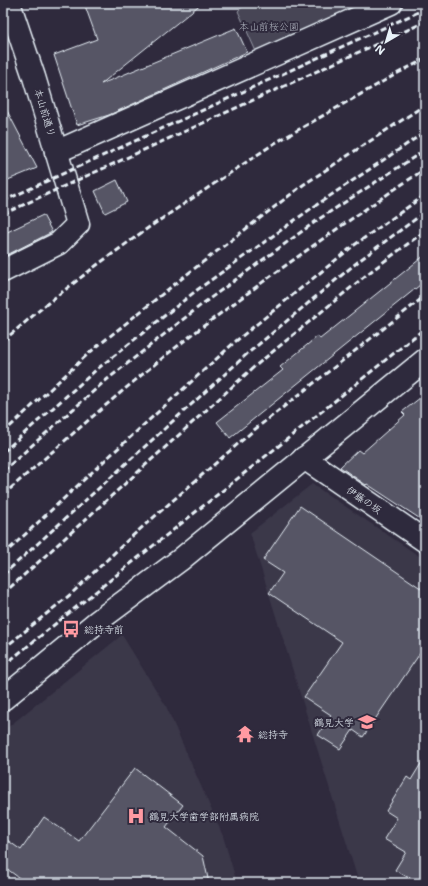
<svg xmlns="http://www.w3.org/2000/svg" width="428" height="886" font-family="'Shantell Sans','Klee One',sans-serif">
	<style>
		.built { fill: #3b3749 }
		.green { fill: #464455; stroke: #979aa6 }
		.building { fill: #575565; stroke: #e8f1f8 }
		.lines { fill: none; stroke-linecap: round; stroke-linejoin: round }
		.pedestrian-casing { stroke: #e8f1f8; stroke-width: 25 }
		.minor-casing { stroke: #e8f1f8; stroke-width: 25 }
		.tertiary-casing { stroke: #e8f1f8; stroke-width: 25 }
		.pedestrian { stroke: #2f2a3d; stroke-width: 22 }
		.minor { stroke: #2f2a3d; stroke-width: 22 }
		.tertiary { stroke: #2f2a3d; stroke-width: 22 }
		.rail { stroke: #e8f1f8; stroke-width: 3; stroke-dasharray: 6 3; stroke-linecap: butt }
		.labels { text-anchor: middle; dominant-baseline: central; stroke-width: 4; stroke-linejoin: round; paint-order: stroke }
		.park-label { font-size: 10px; fill: #afb4bf; stroke: #2f2a3d }
		.street-label { font-size: 10px; fill: #e8f1f8; stroke: #2f2a3d }
		.poi-label { font-size: 10px; fill: #e8f1f8; stroke: #2f2a3d; text-anchor: start }
	</style>
	<rect width="100%" height="100%" fill="#2f2a3d"/>
	<filter id="ink" filterUnits="userSpaceOnUse"><feTurbulence type="fractalNoise" baseFrequency=".025" numOctaves="2"/><feDisplacementMap in="SourceGraphic" scale="8" xChannelSelector="R" yChannelSelector="G"/><feConvolveMatrix kernelMatrix="1 2 1 2 8 2 1 2 1" color-interpolation-filters="sRGB"/></filter>
	<g filter="url(#ink)">
		<g class="built">
			<polygon points="312,484 425,560 425,883 359,883 250,533"/>
			<polygon points="122,635 166,706 223,836 237,883 3,883 3,737 7,728"/>
		</g>
		<polygon class="green" points="247,3 371,3 258,56 238,11"/>
		<g class="building">
			<polygon points="84,3 202,3 101,84 236,28 247,52 109,115 77,125 54,55 97,39"/>
			<polygon points="3,103 37,168 3,182"/>
			<polygon points="117,180 127,202 105,213 95,191"/>
			<polygon points="43,215 52,232 7,255 3,246 3,234"/>
			<polygon points="425,255 425,281 230,438 217,422 283,370 280,367 318,336 320,339"/>
			<polygon points="425,394 425,522 367,484 366,485 340,467 358,450 362,453 405,415 402,412"/>
			<polygon points="300,506 425,591 425,646 363,737 353,730 340,749 318,735 331,715 304,697 342,642 269,593 283,573 263,560"/>
			<polygon points="425,757 425,883 418,883 395,870 406,852 384,839 397,818 386,811 407,777 411,780"/>
			<polygon points="135,768 183,805 166,827 203,856 209,883 26,883 3,866 3,837 21,850 44,817 79,841"/>
		</g>
		<g class="lines">
			<g class="pedestrian-casing">
				<polyline id="pedestrian" points="56,152 391,3"/>
			</g>
			<g class="minor-casing">
				<g id="minor">
					<polyline points="3,271 59,243 78,224 34,77 9,3"/>
					<polyline points="304,458 425,541"/>
				</g>
			</g>
			<g class="tertiary-casing">
				<polyline id="tertiary" points="3,699 98,621 180,560 425,360"/>
			</g>
			<use href="#pedestrian" class="pedestrian"/>
			<use href="#minor" class="minor"/>
			<use href="#tertiary" class="tertiary"/>
			<g class="rail">
				<polyline points="3,201 425,9"/>
				<polyline points="3,214 425,22"/>
				<polyline points="3,341 48,303 97,265 148,228 275,143 398,73 425,59"/>
				<polyline points="3,433 89,353 186,275 303,185 425,105"/>
				<polyline points="3,452 96,370 197,290 312,208 425,132"/>
				<polyline points="3,471 104,382 205,302 319,219 425,150"/>
				<path d="M3,495C73,434 142,371 217,316C285,265 354,216 425,169"/>
				<polyline points="3,555 103,462 236,341 353,246 425,195"/>
				<polyline points="3,575 247,354 360,260 425,212"/>
				<polyline points="3,594 254,367 370,272 425,231"/>
				<polyline points="3,649 71,594 130,538 202,475 254,430 425,296"/>
				<path d="M3,666C143,553 285,442 425,328"/>
			</g>
		</g>
	</g>
	<defs>
		<g id="bus-bare" transform="scale(1.38)"><path d="M-5-6H5V4H4V6H2V4H-2V6H-4V4H-5ZM-3.5-4V0h7V-4ZM-3.5 1.2v1.5H-2V1.2ZM2 1.2v1.5H3.5V1.2Z" fill="#ff9aa2" stroke="#2f2a3d" stroke-width="2.5" paint-order="stroke"/></g>
		<g id="university-bare" transform="scale(1.38)"><path d="M0-5L7-2L0 1L-7-2ZM-4 1L0 2.5L4 1V4Q0 6-4 4Z" fill="#ff9aa2" stroke="#2f2a3d" stroke-width="2.5" paint-order="stroke"/></g>
		<g id="temple-bare" transform="scale(1.38)"><path d="M0-6L5-2H3V0L6.5 2.5H4V6H1.5V3h-3V6H-4V2.5H-6.5L-3 0V-2H-5Z" fill="#ff9aa2" stroke="#2f2a3d" stroke-width="2.5" paint-order="stroke"/></g>
		<g id="hospital-bare" transform="scale(1.38)"><path d="M-5-5h3v3.5h4V-5h3V5h-3V1.5h-4V5h-3Z" fill="#ff9aa2" stroke="#2f2a3d" stroke-width="2.5" paint-order="stroke"/></g>
	</defs>
	<g fill-rule="evenodd">
		<use href="#bus-bare" x="71" y="629"/>
		<use href="#university-bare" x="367" y="722"/>
		<use href="#temple-bare" x="245" y="734"/>
		<use href="#hospital-bare" x="136" y="816"/>
	</g>
	<g class="labels">
		<g class="park-label">
			<text x="269" y="26">本山前桜公園</text>
		</g>
		<g class="street-label">
			<text transform="translate(45 113) rotate(73)">本山前通り</text>
			<text transform="translate(364 500) rotate(35)">伊藤の坂</text>
		</g>
		<g class="poi-label">
			<text x="84" y="629">総持寺前</text>
			<text x="354" y="722" text-anchor="end">鶴見大学</text>
			<text x="258" y="734">総持寺</text>
			<text x="149" y="816">鶴見大学歯学部附属病院</text>
		</g>
	</g>
	<rect width="428" height="886" fill="none" stroke="#2f2a3d" stroke-width="16"/>
	<rect x="8" y="8" width="412" height="870" fill="none" stroke="#e8f1f8" stroke-width="1.5" filter="url(#ink)"/>
	<g transform="translate(386 42) rotate(218)" stroke="#2f2a3d" stroke-width="3" paint-order="stroke">
	<path d="M0-3L7 15L0 10L-7 15Z" fill="#e8f1f8"/>
	<text y="-6" font-size="11" font-weight="bold" text-anchor="middle" fill="#e8f1f8">N</text>
	</g>
</svg>
